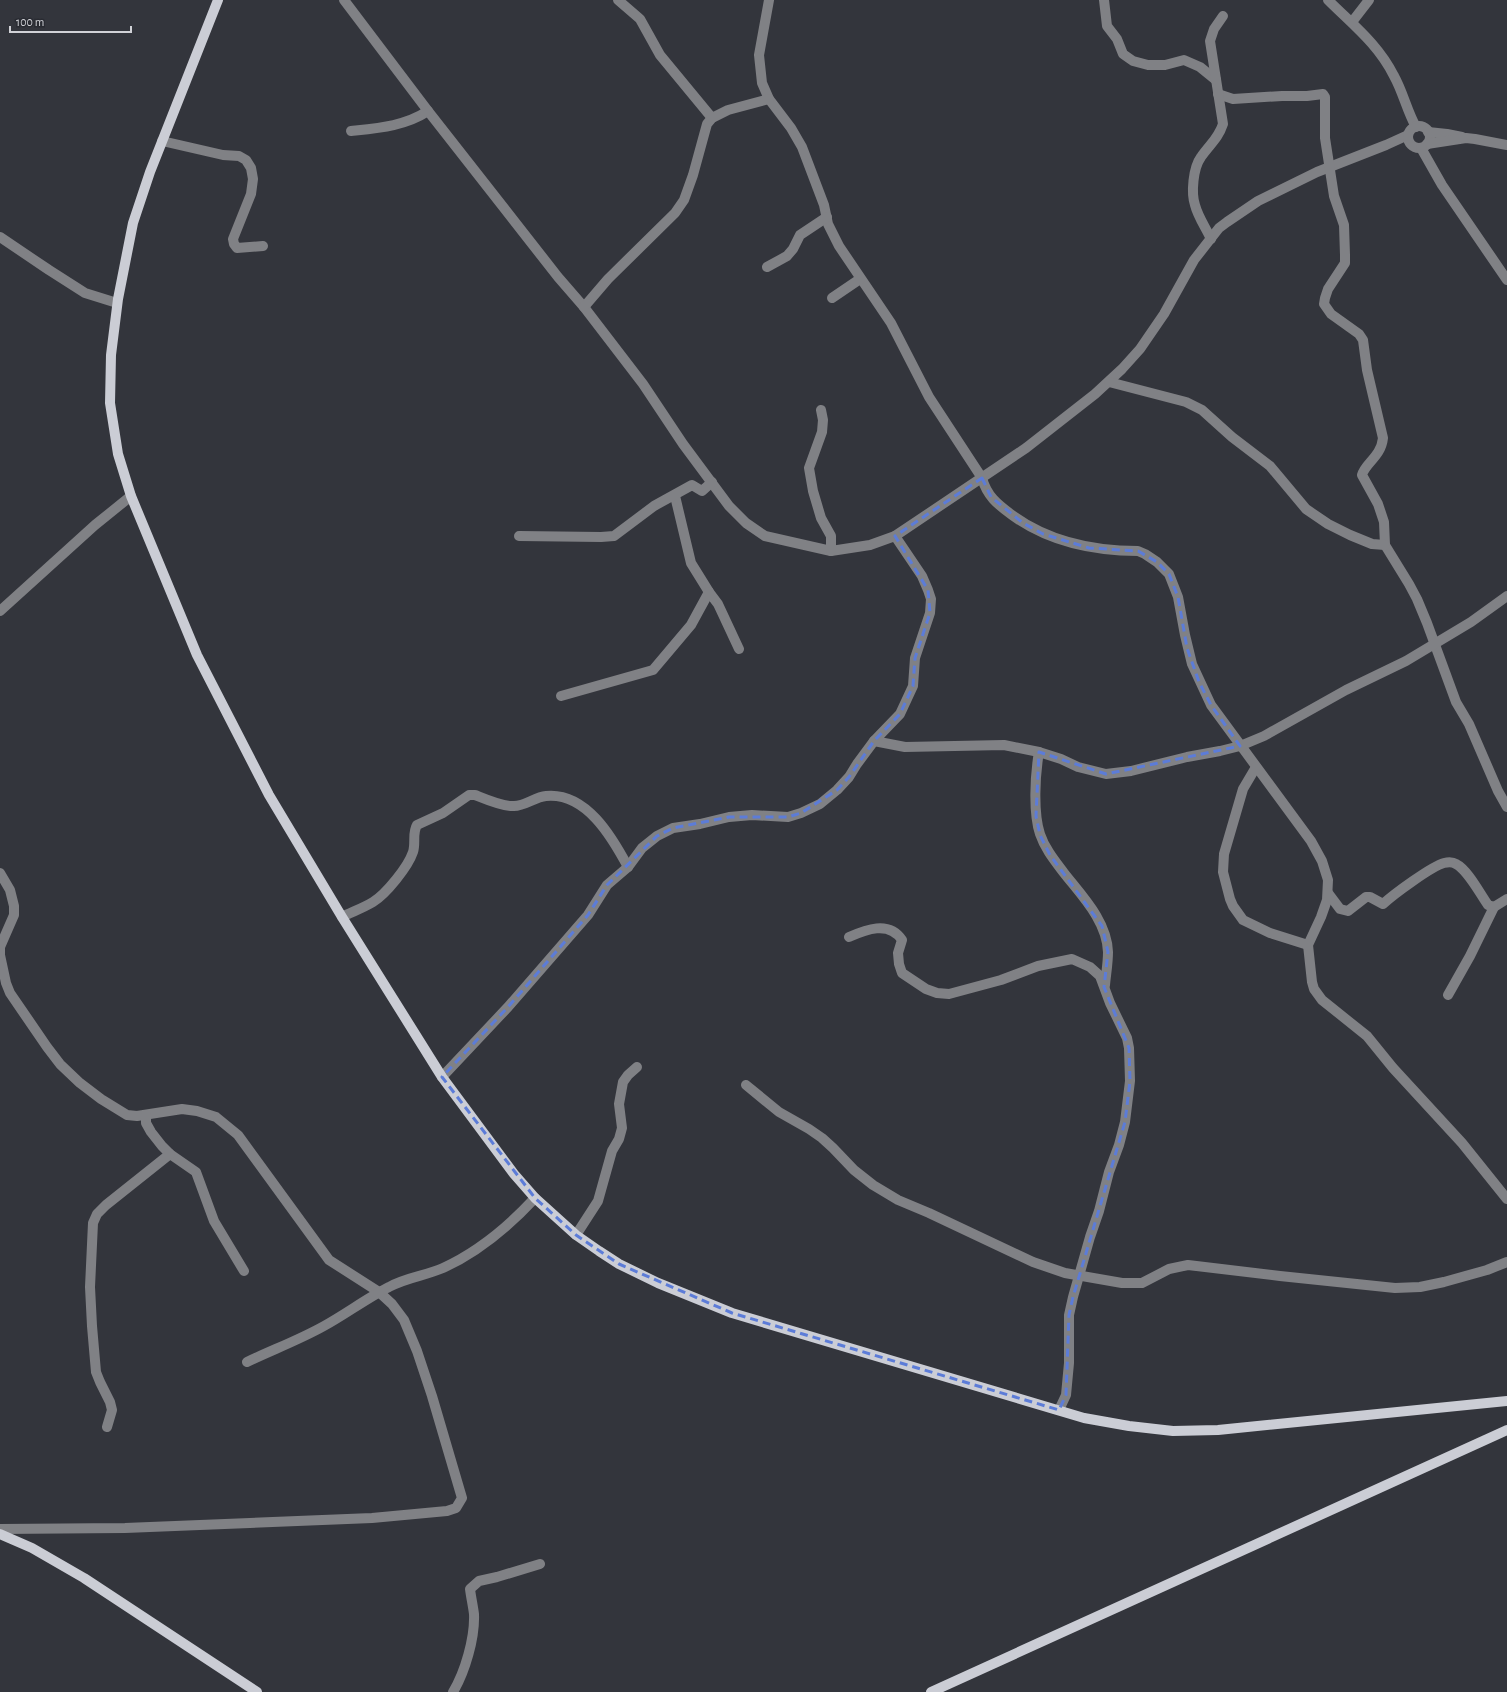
<svg xmlns="http://www.w3.org/2000/svg" width="1507" height="1692" font-family="'Alegreya Sans',sans-serif">
	<style>
		.lines { fill: none; stroke-linecap: round; stroke-linejoin: round }
		.minor { stroke: #808185; stroke-width: 10 }
		.major { stroke: #cbcdd5; stroke-width: 10 }
		.marked { fill: none; stroke: #5c7cd8; stroke-width: 3; stroke-dasharray: 8 5; stroke-linejoin: round }
	</style>
	<rect width="100%" height="100%" fill="#33353c"/>
	<g class="lines">
		<g class="minor">
			<polyline points="344,0 428,111 558,277 584,307 643,384 683,444 729,506 746,523 765,536 831,551 870,545 895,536 1026,448 1095,394 1122,369 1140,349 1164,314 1194,260 1219,228 1227,222 1258,201 1317,172 1386,145 1408,135"/>
			<polyline points="618,0 640,19 660,55 712,118"/>
			<path d="M769,0L759,55L762,83L769,99L791,128L802,147L824,205L828,224L839,246L891,323L929,397L982,478C987,496 997,504 1012,515C1049,542 1092,551 1138,551L1145,554L1157,562L1169,574L1178,597L1185,635L1192,664L1211,705L1311,841L1322,861L1328,880L1327,900L1321,917L1308,945L1312,982L1314,989L1322,1000L1367,1036L1393,1068L1462,1143L1507,1199"/>
			<polyline points="1104,0 1107,26 1117,39 1123,54 1133,61 1148,65 1165,65 1184,60 1200,67 1216,80"/>
			<path d="M1328,0C1353,25 1378,44 1394,76C1403,92 1407,111 1416,127"/>
			<polyline points="1352,22 1369,0"/>
			<path d="M1218,94L1233,99L1282,96H1307L1323,94L1325,97V138L1334,196L1344,225L1345,255V263L1328,289L1325,298L1324,304L1331,314L1359,334L1363,340L1367,370L1383,438C1381,457 1365,463 1362,475L1378,504L1384,522L1385,545L1409,584L1417,599L1427,623L1456,702L1469,724L1498,791L1507,807"/>
			<circle cx="1419" cy="137" r="11"/>
			<path d="M351,131C379,128 405,126 428,111"/>
			<polyline points="1428,132 1447,134 1462,137"/>
			<polyline points="162,141 223,155 239,156 246,160 251,168 253,179 251,194 233,239 234,244 237,248 263,246"/>
			<polyline points="1427,144 1466,138 1475,139 1507,145"/>
			<polyline points="1421,148 1442,185 1507,280"/>
			<polyline points="0,237 49,270 85,293 117,303"/>
			<path d="M1211,239C1206,228 1198,217 1195,205C1191,193 1193,168 1201,157C1210,144 1218,139 1223,124L1210,41L1214,29L1223,16"/>
			<polyline points="767,267 787,256 793,249 800,235 827,217"/>
			<polyline points="832,298 860,279"/>
			<polyline points="584,307 608,279 675,213 684,200 693,175 707,124 712,118 728,110 769,99"/>
			<polyline points="1109,382 1186,402 1202,410 1232,437 1270,466 1306,509 1328,524 1350,535 1372,544 1385,545"/>
			<polyline points="821,410 823,420 822,432 809,468 813,491 821,518 831,536 831,551"/>
			<polyline points="675,496 691,563 709,592 718,604 739,649"/>
			<polyline points="519,536 601,537 614,536 654,506 692,485 702,491 712,482"/>
			<polyline points="0,611 95,525 131,496"/>
			<polyline points="561,696 653,670 691,625 709,592"/>
			<polyline points="874,741 905,747 1004,745 1039,752 1061,759 1078,767 1106,774 1131,771 1187,757 1220,751 1240,746 1264,736 1346,690 1406,661 1471,622 1507,596"/>
			<path d="M1039,752C1035,775 1033,813 1040,834C1045,849 1055,861 1064,873C1082,896 1107,921 1108,952C1108,963 1106,974 1105,985"/>
			<polyline points="1256,767 1243,789 1224,854 1223,872 1230,899 1233,906 1243,920 1270,933 1308,945"/>
			<polyline points="0,873 10,890 14,906 14,915 0,947 0,955 6,983 10,993 47,1047 60,1064 80,1083 101,1099 127,1115 137,1116 182,1109 197,1111 216,1117 238,1135 329,1260 379,1292 392,1304 404,1320 417,1351 432,1396 462,1498 456,1508 447,1511 372,1518 125,1528 0,1529"/>
			<path d="M1328,893L1340,909L1348,911L1366,897H1370L1383,904C1394,894 1432,866 1444,863C1448,862 1453,862 1456,864C1468,870 1480,894 1488,905L1494,907"/>
			<path d="M342,917C352,912 363,908 373,902C386,894 408,867 413,852C416,843 412,833 417,825L443,813L469,795H475C485,799 503,807 514,806C525,806 535,797 546,796C586,792 612,837 628,867"/>
			<path d="M849,937C865,930 889,920 902,940L898,953L899,964L902,973L926,989L937,993L949,994L1001,980L1038,966L1072,959L1090,967L1100,976L1110,1003L1127,1038L1129,1048L1130,1081L1125,1122L1119,1145L1109,1172L1099,1211L1090,1237L1073,1297L1069,1315V1363L1066,1395L1059,1410"/>
			<polyline points="1448,995 1470,956 1494,907 1507,899"/>
			<polyline points="442,1077 508,1007 588,915 607,885 628,867 642,848 657,836 673,828 700,824 729,817 752,815 788,817 801,813 820,804 837,790 849,777 857,764 874,741 900,714 913,686 915,658 930,613 931,599 928,590 922,576 895,536"/>
			<polyline points="746,1085 779,1112 809,1129 822,1138 833,1148 854,1170 873,1185 898,1200 929,1213 1033,1262 1065,1273 1122,1283 1142,1283 1169,1269 1188,1265 1280,1276 1395,1288 1420,1287 1444,1282 1487,1270 1507,1262"/>
			<polyline points="146,1115 146,1123 151,1132 162,1146 170,1154 196,1172 214,1221 244,1271"/>
			<polyline points="576,1235 598,1201 612,1151 619,1139 622,1128 619,1104 623,1082 628,1075 637,1067"/>
			<path d="M247,1362C272,1350 299,1340 324,1326C346,1314 367,1298 389,1287C407,1277 425,1276 443,1268C478,1252 509,1226 535,1198"/>
			<polyline points="107,1427 112,1410 110,1402 100,1382 96,1372 92,1326 90,1287 93,1223 97,1214 106,1205 170,1154"/>
			<path d="M453,1692C465,1672 475,1638 474,1614C473,1606 471,1597 470,1589L479,1581L497,1577L540,1564"/>
		</g>
		<g class="major">
			<polyline points="218,0 150,172 133,223 118,299 111,355 110,403 118,454 131,496 197,655 269,795 342,917 442,1077 514,1174 535,1198 576,1235 599,1251 619,1264 658,1283 732,1313 1084,1418 1129,1426 1173,1431 1218,1430 1507,1401"/>
			<polyline points="0,1534 32,1548 84,1578 257,1692"/>
			<polyline points="931,1692 1507,1430"/>
		</g>
	</g>
	<path class="marked" d="M982,478L991,497L1023,523L1043,534L1089,548L1138,551L1157,562L1169,574L1178,597L1187,648L1199,682L1211,705L1240,746L1106,774L1039,752L1036,816L1040,835L1050,855L1102,926L1108,952L1104,987L1129,1048L1130,1081L1125,1122L1073,1297L1069,1315L1066,1395L1059,1410L732,1313L619,1264L576,1235L535,1198L442,1077L508,1007L588,915L607,885L657,836L673,828L729,817H788L801,813L837,790L849,777L874,741L900,714L913,686L915,658L930,613L928,590L895,536Z"/>
	<path d="M10 26v6h121v-6" fill="none" stroke="#d1d2d7" stroke-width="2"/>
	<text x="16" y="26" font-size="12" fill="#d1d2d7" stroke="#292b32" stroke-width="3" paint-order="stroke">100 m</text>
</svg>
